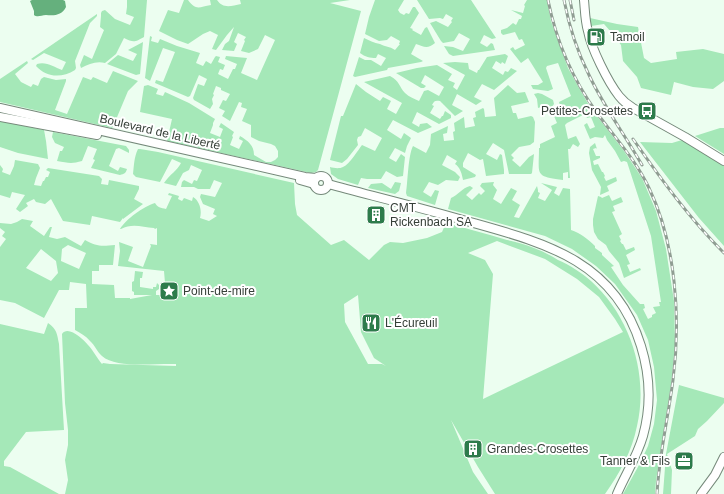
<svg xmlns="http://www.w3.org/2000/svg" width="724" height="494" font-family="Arial,sans-serif">
	<style>
		.green { fill: #a5e8b8; fill-rule: evenodd }
		.water { fill: #65b07d }
		.lines { fill: none; stroke-linecap: round; stroke-linejoin: round }
		.major-casing { stroke: #75897a; stroke-width: 10 }
		.major { stroke: #fff; stroke-width: 8 }
		.rail-casing { stroke: #909d93; stroke-width: 3 }
		.rail { stroke: #fff; stroke-width: 1.5; stroke-dasharray: 4.5; stroke-linecap: butt }
		.labels { text-anchor: middle; dominant-baseline: central; stroke-width: 4; stroke-linejoin: round; paint-order: stroke }
		.poi-label { font-size: 12px; fill: #363f38; stroke: #fff; text-anchor: start }
		.street-label { font-size: 12px; fill: #363f38; stroke: #fff }
	</style>
	<rect width="100%" height="100%" fill="#ecfef0"/>
	<g class="green">
		<path d="M127,0H147L144,37C135,42 134,43 124,38L116,54L105,63C96,61 89,64 81,68L80,65L84,55L92,59L104,30L100,27L101,16V13L102,11L105,10L115,19L130,25L134,17L126,14L127,7Z"/>
		<path d="M184,0H188C196,11 199,7 211,5L210,0H217C223,9 231,6 241,4L240,0H350L330,3L361,11L318,170L316,172L311,173L167,141L172,119L140,112L144,86L148,85L158,89L156,94L163,96L165,92L189,103L215,119L213,123V125L210,133L220,137L223,129L219,127L221,123L234,132L232,136L233,137L230,145L239,149L243,141L239,139L240,136C248,141 254,145 254,155L266,162H271L275,160L278,157V151L275,146L271,144L259,141L251,137V125L242,121L247,109L241,107L242,103L239,102L230,121L222,116L225,111L219,108L223,100L226,101L230,94L221,90V88L216,86L213,94L214,95L212,99L213,104L210,109L194,100L193,98L198,84L204,86L207,79L199,75L190,96L188,97L155,83L156,80L163,82L175,52L163,48L150,81L145,78L150,36L152,37L151,41L158,43L160,39L177,46L200,53L196,63L203,66L206,61L211,64L215,57L216,56L220,57L218,62L225,65L223,70L220,69L218,74L228,79L233,69H235L237,64L225,59L226,56L247,58L241,73L257,80L275,40L265,35L258,49L249,53L241,51L245,41L244,40L246,37L238,33L234,42L237,44L234,51L222,50L225,44L229,41L234,27L227,35L216,50L212,49L218,35L210,31L203,34L188,44L177,40L159,31L168,10L179,13Z"/>
		<path d="M375,0H404L398,10L400,13L404,15L406,13L409,14L413,7H415L419,13L410,28L413,29L412,30L421,35L425,28L427,27L435,43C428,49 424,47 416,44L411,54L423,61L421,62L388,68L387,70L355,77L353,76L359,57L365,60H371L381,66L386,58L378,54L376,58C370,58 365,57 360,53L364,38C369,40 374,43 380,44C386,47 389,46 395,50L400,44H399L400,41L391,36L387,40L379,41L365,34L369,17Z"/>
		<polygon points="417,0 471,0 496,38 492,39 484,35 480,43 487,47 491,43 493,44 495,50 453,56 449,54 444,46 453,47 463,51 470,39 459,33 454,41 443,43 441,41 430,23 436,21 448,27 452,22 451,21 453,18 446,14 443,19 440,18 429,19"/>
		<path d="M527,0H547L551,21L568,68L579,88L590,107L624,151L642,178L656,211L666,249L674,301L675,344L671,385L656,481L655,494H623L639,465L648,446L654,424L657,400L654,367L648,340L637,315L615,284L596,266L572,249L545,236L448,209L451,198C458,195 462,188 470,186L473,188L466,195L472,200L479,193L481,195L485,191L480,186L482,183L494,182L493,185L497,190L493,199L501,204L511,188L517,191L512,200L520,205L514,217L519,218L537,186L538,190V192L540,193L538,198L545,201L552,190L541,183L557,187L554,193L559,196L563,188L570,189L571,230C580,233 588,239 595,246V248L602,253V255L614,266L611,267L623,285L640,304H644L645,308L643,309L648,319L652,317V315L656,313L653,307L660,306L659,302H661L651,236L627,162L624,161L621,162L615,151L607,140L605,135L603,138L595,137L590,139L584,125L587,123L590,129L595,127L591,117L587,118L585,114L567,123L565,125L568,139L576,136L580,144L578,147L573,144L570,149H568L570,178H568V172L563,173V180C534,176 539,175 539,148H540V144L555,137L551,126L557,123L554,116L562,112L559,102L571,96L558,63L547,66L546,68L553,89L548,91L533,89L531,85H538L543,82L528,58L521,63L510,49L513,47L515,50L525,45L522,39L519,40L515,32L503,35L501,33V30L507,28L513,23L516,25L519,19H521L522,16L511,10L523,13L525,6L524,5Z"/>
		<path d="M97,14V16L90,23L75,61L76,68L75,70C62,78 47,78 36,66L37,64C46,61 54,67 62,70L66,62L44,53L33,60L31,59Z"/>
		<polygon points="590,18 617,24 638,27 644,58 651,63 677,59 676,52 703,49 724,54 724,81 713,89 693,87 674,82 671,95 641,88 637,77 623,61 621,45 611,32 604,24 591,26"/>
		<polygon points="143,42 140,74 136,75 107,64 118,55 133,61 137,54 128,50"/>
		<path d="M505,54L508,56L505,64L502,62L501,64L496,61L492,68L503,75L505,71L508,72L511,68L517,71L494,90L482,84L474,97L482,101L476,105L457,94L452,105L463,111L455,116L440,101C435,100 434,101 432,105L434,106L430,113L440,119L442,116H443L445,111L451,115V118L439,124L417,112L412,123L419,127L420,124L427,123L432,127L418,133L393,120L387,130L401,139L404,133L411,138L407,146L405,153L395,148L389,158L396,162L401,154L405,157L403,176L397,177L386,171L381,179H367L361,178L358,185L338,179L331,174L330,167C334,168 339,169 343,167C350,164 358,150 362,145L375,151L382,138L365,128L361,136L358,137L357,140L358,145L347,159L342,163L330,160L341,116H343L356,84L366,92L380,101L383,97L391,101L387,109L396,114L402,103L364,82L390,76C400,81 399,87 405,93C409,97 415,99 419,101L424,91L428,90L439,96L444,87L425,75L421,83L426,86L424,88H421L396,73L417,68L437,65L452,74L448,80L455,83L453,87L457,90L465,75L443,63L455,62L468,63L469,69L477,73L478,70H479L487,57Z"/>
		<polygon points="27,61 28,63 15,74 21,82 31,87 33,84 38,86 41,79 44,77 56,80 66,79 66,81 55,110 67,114 83,77 91,80 93,77 107,83 113,71 138,81 128,91 115,122 116,122 112,128 0,102 0,79"/>
		<path d="M508,85L517,93L525,92L529,102L511,106L513,113H516L518,119L531,116L533,117L535,122L534,142L530,145L519,147L511,155L514,158L512,160L520,167L529,157L534,154L532,173L531,174H509L504,150L493,143L486,154L497,160L500,154L502,155L504,170V174L486,176L483,159L480,160L468,153L463,163V167L476,175L475,177L463,180C462,174 460,167 455,164L457,161L447,155L442,165L455,172L460,177L458,181L446,180L438,185L429,182L423,192L431,197L435,190L439,191L435,205L407,196L406,193C408,180 408,156 413,146L426,153L430,145L431,134L448,126L447,133L443,134L444,141L454,140L453,132L455,131L454,123L464,117L465,128L475,126L473,118L476,117L475,112L483,108L484,109L485,117L496,116L494,98Z"/>
		<polygon points="538,93 542,94 553,100 554,104 551,108 543,111 541,107 538,108 537,99 534,94"/>
		<polygon points="0,121 44,130 46,141 48,159 18,153 0,147"/>
		<polygon points="720,128 724,128 724,154 695,136"/>
		<path d="M53,132L126,146L129,150V153L119,148L116,149L109,166L118,171L120,167L127,169C126,173 124,174 120,175L91,168L95,160L93,159L97,149L88,146L82,161C72,164 68,163 57,161L60,151H62L64,147L55,143L52,137Z"/>
		<polygon points="682,140 686,141 724,164 724,246 699,218 640,142 672,143"/>
		<polygon points="595,143 597,149 596,148 593,149 596,156 600,156 600,158 593,161 594,165 598,164 602,172 603,172 605,176 604,177 606,181 616,177 617,181 607,186 609,191 600,195 601,187 592,170 589,153 590,147"/>
		<path d="M138,149H140L158,152L294,183L295,204L297,215L331,245L344,240L369,260L384,245L390,242L403,243L427,238L442,232L446,223C466,228 487,234 507,240C516,242 525,244 534,248C542,251 550,255 558,260C570,265 582,273 591,281C630,316 649,374 637,426C632,451 620,473 605,494H495L478,467L451,420L473,472L488,494H65L68,480L65,460L68,445V430L65,403L62,334C68,325 83,339 88,345C93,350 97,358 102,364L103,363L110,364L176,366V364C157,363 116,369 102,356C97,352 95,345 90,341C86,336 80,333 75,330V308H87L86,284L70,282L69,290H59L44,318L15,303L0,300V247L6,239L2,236L5,232L0,228V223L11,224L17,222L22,219L33,221L30,226L44,236L50,227H52L49,237L57,239L65,237L81,246L85,240C97,247 102,246 115,245L113,265H99V271H92V284L114,285L115,298H130V299L152,295H134V292L132,291V282L134,281L135,271L143,272L142,278H140V287L153,289V287H156L157,283L159,285V289L156,291V295H166L164,271L118,266L120,251L119,242L133,247L128,261L143,267L151,246L150,244L157,245V228L155,229L154,228C142,227 132,223 121,229H120C126,219 143,207 155,203C157,207 161,208 166,209L172,196L168,195L169,193L179,196L178,199L182,201L184,198L192,201L193,197C200,201 202,211 200,218L209,221L217,216L213,214L215,209L203,204L200,197L201,194L215,197L222,183L214,180L210,189H198L194,187H181L182,182L184,180L192,184L194,180L197,181L202,170L191,165L189,170L183,173L176,186L164,183C170,174 177,171 181,163L172,159L160,182L136,177L133,174C134,166 134,157 138,149ZM497,241L545,259L577,279L599,297L615,319L623,332L483,399L493,274L485,260L468,253ZM68,245L86,253L79,269L61,261L62,249ZM41,249L56,261L58,273L51,281L26,268ZM358,295L361,332L374,358L386,366L382,364H368L345,322L344,304Z"/>
		<polygon points="15,160 38,164 40,168 36,178 34,185 41,186 43,181 44,181 46,177 48,177 50,172 46,170 48,168 99,176 102,179 101,184 108,185 109,180 139,186 139,189 134,199 143,204 123,219 123,218 120,222 92,216 90,225 63,221 51,199 45,204 36,202 34,199 26,203 28,206 20,212 16,209 25,195 12,192 10,198 0,195 0,165 3,169 2,172 10,175 14,166"/>
		<polygon points="395,182 401,183 399,191 395,194 368,188 371,184 382,183 391,189"/>
		<polygon points="609,195 612,201 621,197 623,202 613,206 615,211 612,212 622,234 619,236 621,240 620,241 622,244 623,244 626,250 634,247 635,250 626,255 630,264 627,265 630,272 640,268 641,270 624,278 619,263 609,251 606,245 598,239 594,232 593,225 593,219 598,196 601,197 602,198"/>
		<path d="M48,323C57,329 57,334 59,344L64,430L26,432L4,461V466L10,467L59,494H0V324L44,334Z"/>
		<polygon points="679,385 724,398 724,403 707,421 698,429 695,436 667,454 672,470 671,494 663,494 666,454"/>
	</g>
	<path class="water" d="M32,0H63L65,1L66,7C62,15 55,16 46,15C41,15 38,18 34,15V11L30,1Z"/>
	<g class="lines">
		<g class="major-casing">
			<g id="major">
				<path d="M584,0C585,10 585,21 588,31C591,48 608,82 619,96C623,101 628,105 633,108L685,137L724,161"/>
				<polyline points="0,108 305,177 316,178"/>
				<polyline points="0,117 97,135"/>
				<circle cx="321" cy="183" r="7"/>
				<polyline points="300,180 314,184"/>
				<path d="M328,184C373,196 418,207 463,220C541,242 614,258 641,346C650,375 651,407 643,436C637,457 625,475 617,494"/>
				<polyline points="701,494 715,475 724,457"/>
			</g>
		</g>
		<use href="#major" class="major"/>
		<g class="rail-casing">
			<g id="rail">
				<path d="M548,0C556,40 573,80 597,113C615,138 636,160 649,188C676,244 681,319 673,380C668,418 659,456 657,494"/>
				<path d="M564,0C569,26 577,51 589,75C604,107 625,135 642,165"/>
				<polyline points="570,0 574,20"/>
				<path d="M633,139C661,179 689,218 724,253"/>
			</g>
		</g>
		<use href="#rail" class="rail"/>
	</g>
	<defs>
		<g id="fuel-square" transform="scale(1)"><rect x="-9" y="-9" width="18" height="18" rx="4" fill="#2d7b4b" stroke="#fff"/><path d="M-5.5-6h7V0h2V4h1.3V-2.5L3-4.5l.8-.8L6-3V5H2.5V1h-1V6h-7ZM-4.2-4.7v3.2H.2V-4.7Z" fill="#fff"/></g>
		<g id="bus-square" transform="scale(1)"><rect x="-9" y="-9" width="18" height="18" rx="4" fill="#2d7b4b" stroke="#fff"/><path d="M-5-6H5V4H4V6H2V4H-2V6H-4V4H-5ZM-3.5-4V0h7V-4ZM-3.5 1.2v1.5H-2V1.2ZM2 1.2v1.5H3.5V1.2Z" fill="#fff"/></g>
		<g id="building-square" transform="scale(1)"><rect x="-9" y="-9" width="18" height="18" rx="4" fill="#2d7b4b" stroke="#fff"/><path d="M-4-6H4V6H1V3H-1V6H-4ZM-2.5-4.3h1.7v1.8h-1.7ZM.8-4.3h1.7v1.8H.8ZM-2.5-1h1.7V.8h-1.7ZM.8-1h1.7V.8H.8Z" fill="#fff"/></g>
		<g id="sight-square" transform="scale(1)"><rect x="-9" y="-9" width="18" height="18" rx="4" fill="#2d7b4b" stroke="#fff"/><path d="M0-6L1.8-2.2L6-1.7L2.9 1.2L3.7 5.4L0 3.3L-3.7 5.4L-2.9 1.2L-6-1.7L-1.8-2.2Z" fill="#fff"/></g>
		<g id="restaurant-square" transform="scale(1)"><rect x="-9" y="-9" width="18" height="18" rx="4" fill="#2d7b4b" stroke="#fff"/><path d="M-5-6h1v4h1v-4h1v4h1v-4h1v5L-1.5 .5V6h-2V.5L-5-1ZM5-6V6H3V1.5H1.5Q1.5-4 5-6Z" fill="#fff"/></g>
		<g id="office-square" transform="scale(1)"><rect x="-9" y="-9" width="18" height="18" rx="4" fill="#2d7b4b" stroke="#fff"/><path d="M-6-3h4V-5.5h4V-3h4V5H-6ZM-1-4.5V-3h2v-1.5ZM-6 0V1H6V0Z" fill="#fff"/></g>
	</defs>
	<g fill-rule="evenodd">
		<use href="#fuel-square" x="596" y="37"/>
		<use href="#bus-square" x="647" y="111"/>
		<use href="#building-square" x="376" y="215"/>
		<use href="#sight-square" x="169" y="291"/>
		<use href="#restaurant-square" x="371" y="323"/>
		<use href="#building-square" x="473" y="449"/>
		<use href="#office-square" x="684" y="461"/>
	</g>
	<g class="labels">
		<g class="poi-label">
			<text x="610" y="37">Tamoil</text>
			<text x="633" y="111" text-anchor="end">Petites-Crosettes</text>
			<text x="390" y="208">CMT<tspan x="390" dy="14">Rickenbach SA</tspan></text>
			<text x="183" y="291">Point-de-mire</text>
			<text x="385" y="323">L'Écureuil</text>
			<text x="487" y="449">Grandes-Crosettes</text>
			<text x="670" y="461" text-anchor="end">Tanner &amp; Fils</text>
		</g>
		<g class="street-label">
			<text transform="translate(160 132) rotate(13)">Boulevard de la Liberté</text>
		</g>
	</g>
</svg>
